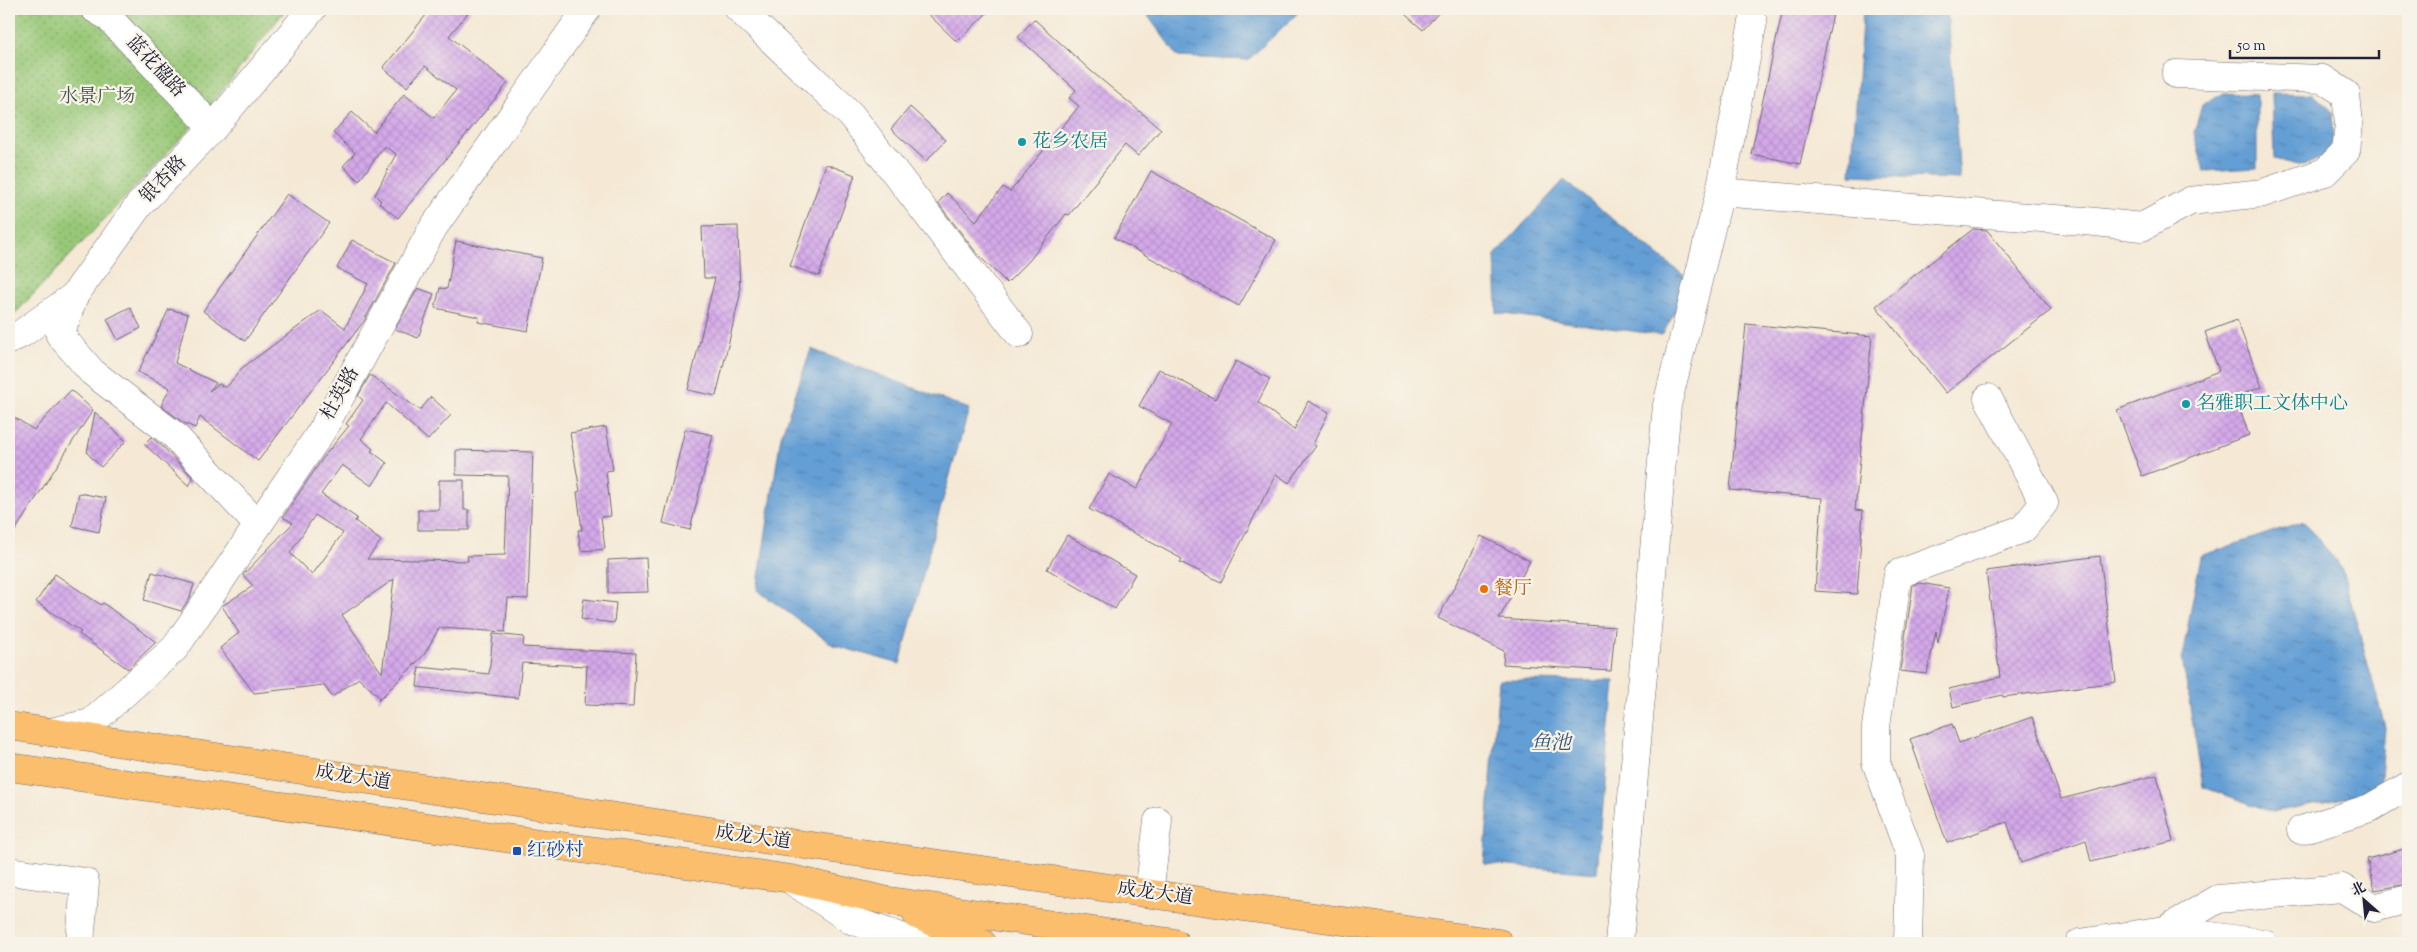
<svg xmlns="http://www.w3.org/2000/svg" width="2417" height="952" font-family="'Sorts Mill Goudy','Noto Serif SC',serif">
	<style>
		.park { fill: url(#park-dots); stroke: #5d7559 }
		.water { fill: url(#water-ripples); stroke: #436088 }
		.building { fill: url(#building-cross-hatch); fill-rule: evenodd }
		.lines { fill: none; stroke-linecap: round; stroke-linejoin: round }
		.minor-casing { stroke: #6c6871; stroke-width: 29 }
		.highway-casing { stroke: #6c6871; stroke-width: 29 }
		.minor { stroke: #fff; stroke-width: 28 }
		.highway { stroke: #fabe6d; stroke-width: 28 }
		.culture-dot { fill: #0f9aa8; stroke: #f7f3e8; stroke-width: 2 }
		.food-dot { fill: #e8710a; stroke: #f7f3e8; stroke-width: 2 }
		.transit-dot { fill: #1a4fb4; stroke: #f7f3e8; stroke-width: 2 }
		.labels { text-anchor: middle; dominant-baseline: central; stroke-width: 4.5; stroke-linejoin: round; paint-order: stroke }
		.street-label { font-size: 19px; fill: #22223b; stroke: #f7f3e8 }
		.park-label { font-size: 19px; fill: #45544d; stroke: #f7f3e8 }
		.culture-label { font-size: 19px; fill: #0d838f; stroke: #f7f3e8; text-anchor: start }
		.food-label { font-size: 19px; fill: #c56008; stroke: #f7f3e8; text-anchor: start }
		.transit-label { font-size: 19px; fill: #164399; stroke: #f7f3e8; text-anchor: start }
		.water-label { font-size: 20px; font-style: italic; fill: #3c5478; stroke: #f7f3e8 }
	</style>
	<defs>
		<pattern id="park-dots" width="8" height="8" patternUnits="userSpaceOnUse" patternTransform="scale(1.25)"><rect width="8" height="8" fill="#98c877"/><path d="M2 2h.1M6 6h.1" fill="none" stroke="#7ca263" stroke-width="1.8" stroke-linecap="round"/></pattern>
		<pattern id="water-ripples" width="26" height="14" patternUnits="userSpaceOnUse" patternTransform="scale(1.25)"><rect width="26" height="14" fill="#649ed4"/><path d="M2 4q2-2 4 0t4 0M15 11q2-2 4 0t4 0" fill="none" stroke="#5280ad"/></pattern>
		<pattern id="building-cross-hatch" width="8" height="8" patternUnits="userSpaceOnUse" patternTransform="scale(1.25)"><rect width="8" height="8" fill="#d4a9e9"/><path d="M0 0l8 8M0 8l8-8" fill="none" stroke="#b691c9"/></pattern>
	</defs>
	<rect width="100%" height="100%" fill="#f7f3e8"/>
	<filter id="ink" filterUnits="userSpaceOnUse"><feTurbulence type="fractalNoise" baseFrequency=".02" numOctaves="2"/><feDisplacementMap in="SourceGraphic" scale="10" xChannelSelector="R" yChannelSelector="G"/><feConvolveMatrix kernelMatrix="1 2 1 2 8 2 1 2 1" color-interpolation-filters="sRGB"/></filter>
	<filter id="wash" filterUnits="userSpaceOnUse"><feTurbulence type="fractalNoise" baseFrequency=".0096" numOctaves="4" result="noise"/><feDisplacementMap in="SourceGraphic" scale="20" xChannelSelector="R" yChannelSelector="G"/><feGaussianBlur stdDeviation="1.12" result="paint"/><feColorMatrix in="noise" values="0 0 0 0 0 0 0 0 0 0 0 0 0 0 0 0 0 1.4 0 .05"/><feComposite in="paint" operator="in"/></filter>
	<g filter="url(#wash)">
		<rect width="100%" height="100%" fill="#f5e9d5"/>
		<polygon class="park" points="9,9 286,9 204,114 9,320"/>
		<g class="water">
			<polygon points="1143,9 1302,9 1248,60 1178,57"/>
			<polygon points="1863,9 1947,9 1960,179 1851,175"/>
			<polygon points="2224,93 2257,95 2257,168 2204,171 2194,133 2202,105"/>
			<polygon points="2272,93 2313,94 2332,111 2334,140 2325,156 2303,166 2274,159"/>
			<polygon points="1564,180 1692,282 1662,335 1497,313 1495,255"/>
			<polygon points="811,349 969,409 938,517 900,664 833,645 757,590 781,436"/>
			<polygon points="2304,521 2342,569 2385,727 2380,791 2273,812 2203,787 2182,657 2201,556"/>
			<polygon points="1499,680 1614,681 1597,873 1484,864"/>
		</g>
		<g id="blocks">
			<g class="building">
				<polygon points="431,9 471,9 449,36 508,83 398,218 379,203 381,201 375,195 396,154 384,146 359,181 343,166 355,153 333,133 352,112 374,132 404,94 434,118 456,90 425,66 407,87 383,68"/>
				<polygon points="923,9 991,9 957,42"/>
				<polygon points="1399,9 1442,9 1423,30"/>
				<polygon points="1783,9 1834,9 1800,164 1751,154"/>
				<polygon points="1034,19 1091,71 1161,129 1138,156 1125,145 1069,215 1066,214 1029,261 1007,283 978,255 938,203 947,193 976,221 1003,187 1010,192 1079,106 1069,98 1076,90 1018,37"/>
				<polygon points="910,107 946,140 926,161 891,129"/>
				<polygon points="826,164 855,175 819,276 790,266"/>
				<polygon points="1151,171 1276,240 1239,306 1114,238"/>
				<polygon points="287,194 329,223 245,341 203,311"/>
				<polygon points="738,226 740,295 716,396 688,390 715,278 704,278 702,227"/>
				<polygon points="1973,229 1987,230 2051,310 1946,393 1876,306"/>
				<polygon points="352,240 396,263 364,321 258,461 200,417 195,428 184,423 161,406 170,388 138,372 169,309 188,314 175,363 216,383 209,391 219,384 226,388 242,368 321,310 345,328 368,284 337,268"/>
				<polygon points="456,241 542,258 528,331 478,322 479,317 435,308 440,288 447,289"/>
				<polygon points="418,288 434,294 418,338 395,329"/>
				<polygon points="130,307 141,328 118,340 107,319"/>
				<polygon points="2237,320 2262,387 2235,397 2249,435 2142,476 2117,410 2219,371 2205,332"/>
				<polygon points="1746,324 1872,336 1855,510 1863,511 1857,594 1815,591 1822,498 1730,490"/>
				<polygon points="1236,361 1270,379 1258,402 1294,430 1308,401 1329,412 1313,444 1316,446 1289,483 1276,474 1221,582 1180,562 1182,559 1089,509 1109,474 1137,489 1172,424 1139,406 1159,369 1215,399"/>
				<path d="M370,375L420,410L431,397L451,415L428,440L386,403L361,439L373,449L371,451L387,463L372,486L342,465L321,494L357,518L355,521L381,541L367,559L468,561L467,556L505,555L508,476L456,475V450L533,452L528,599L508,598L505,632L439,628L424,655L378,701L379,697L359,678L332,697L324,685L254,693L220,648L239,633L222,606L253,586L243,575L293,523L283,517L325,455L349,426L346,424L363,400L358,396ZM315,515L343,533L312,575L290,553ZM394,579L382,673L342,615Z"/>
				<polygon points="71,390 93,410 9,540 9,425 14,417 34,430"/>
				<polygon points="95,412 126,441 101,467 87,453"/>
				<polygon points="606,427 613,470 606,471 611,516 601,517 605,549 581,551 578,530 582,530 577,492 580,491 570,433"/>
				<polygon points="685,429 713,435 690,530 663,523"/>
				<polygon points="151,437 163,447 193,478 189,486 144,444"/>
				<polygon points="439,480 464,480 464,510 469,510 469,530 418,530 418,510 439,510"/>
				<polygon points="79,493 106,498 99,532 72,526"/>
				<polygon points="1067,535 1135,574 1115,609 1047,569"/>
				<polygon points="1481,536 1530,561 1499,619 1615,627 1611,671 1503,664 1504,651 1438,618"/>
				<polygon points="2100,556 2116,682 2003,697 2002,695 1953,707 1949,689 2000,677 1986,571"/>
				<polygon points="646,558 648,592 608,593 608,560"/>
				<polygon points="152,572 194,584 190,598 181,611 144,600"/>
				<polygon points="55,574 101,605 103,603 156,642 128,669 79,634 81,632 36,602"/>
				<polygon points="1920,583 1949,588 1938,643 1936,631 1927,674 1900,671 1913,585"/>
				<polygon points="584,599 616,603 614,623 581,619"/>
				<polygon points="493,634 524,637 523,647 636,653 633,707 585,705 587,666 522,663 518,698 417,687 419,667 489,674"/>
				<polygon points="2032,717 2061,799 2157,775 2173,841 2091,862 2086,840 2021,863 2007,822 1947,843 1910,739 1952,724 1959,743"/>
				<polygon points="2408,848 2408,884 2375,890 2367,859"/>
			</g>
		</g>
	</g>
	<g filter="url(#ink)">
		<use href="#blocks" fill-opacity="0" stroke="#6c6871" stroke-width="1"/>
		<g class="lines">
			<g class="minor-casing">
				<g id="minor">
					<polyline points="95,9 107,16 213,128"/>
					<polyline points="739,9 851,115 1019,334"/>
					<polyline points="1720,192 1753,22"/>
					<polyline points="74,296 60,335 92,372 174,435 258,525"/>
					<polyline points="9,340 21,334 74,296 139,205 213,128 312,9"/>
					<polyline points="51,732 91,723 175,648 321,432 433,228 587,9"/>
					<polyline points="2301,830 2370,808 2408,786"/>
					<polyline points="9,871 85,882 80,943"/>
					<polyline points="791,880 851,920 919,943"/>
					<polyline points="1149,893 1158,821"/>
					<polyline points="2165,930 2263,943"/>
					<polyline points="1619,943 1667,405 1720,192 1998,215 2086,221 2142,227 2190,201 2263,193 2325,172 2346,151 2349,124 2346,94 2323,79 2176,74"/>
					<polyline points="1908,943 1910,855 1876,762 1876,727 1898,574 2023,529 2044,503 1988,398"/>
					<polyline points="2080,943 2165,930 2218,899 2342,888 2374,908 2408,899"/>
				</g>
			</g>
			<g class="highway-casing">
				<g id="highway">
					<polyline points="9,726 769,840 1499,943"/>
					<polyline points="9,767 791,879 883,900 1175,943"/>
					<polyline points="917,915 982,943"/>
				</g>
			</g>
			<use href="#minor" class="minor"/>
			<use href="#highway" class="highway"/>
		</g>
	</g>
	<g class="culture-dot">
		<circle cx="1022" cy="142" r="5"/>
		<circle cx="2186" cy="404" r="5"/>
	</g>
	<circle class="food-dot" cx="1484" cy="589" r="5"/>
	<rect class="transit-dot" x="512" y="846" width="10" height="10" rx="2.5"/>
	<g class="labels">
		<g class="street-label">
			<text transform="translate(155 67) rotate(47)">蓝花楹路</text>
			<text transform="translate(164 180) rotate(-46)">银杏路</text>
			<text transform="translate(341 394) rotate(-61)">杜英路</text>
			<text transform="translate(353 778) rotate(9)">成龙大道</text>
			<text transform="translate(753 838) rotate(8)">成龙大道</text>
			<text transform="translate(1155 894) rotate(8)">成龙大道</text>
		</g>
		<g class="park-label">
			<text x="97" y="97">水景广场</text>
		</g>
		<g class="culture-label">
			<text x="1032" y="142">花乡农居</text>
			<text x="2196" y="404">名雅职工文体中心</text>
		</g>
		<g class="food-label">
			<text x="1494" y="589">餐厅</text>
		</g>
		<g class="transit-label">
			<text x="527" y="851">红砂村</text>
		</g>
		<g class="water-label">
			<text x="1551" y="744">鱼池</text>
		</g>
	</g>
	<rect width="2417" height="952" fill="none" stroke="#f7f3e8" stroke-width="30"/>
	<g transform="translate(2364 900) rotate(333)" stroke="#f7f3e8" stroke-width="4" paint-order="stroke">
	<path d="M0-4L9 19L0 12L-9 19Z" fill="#22223b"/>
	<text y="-8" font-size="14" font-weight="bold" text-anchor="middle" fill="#22223b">北</text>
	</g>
	<path d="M2230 50v8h149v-8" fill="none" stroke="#22223b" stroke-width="2.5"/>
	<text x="2237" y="50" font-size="15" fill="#22223b" stroke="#f7f3e8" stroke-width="4" paint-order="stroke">50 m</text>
</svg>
